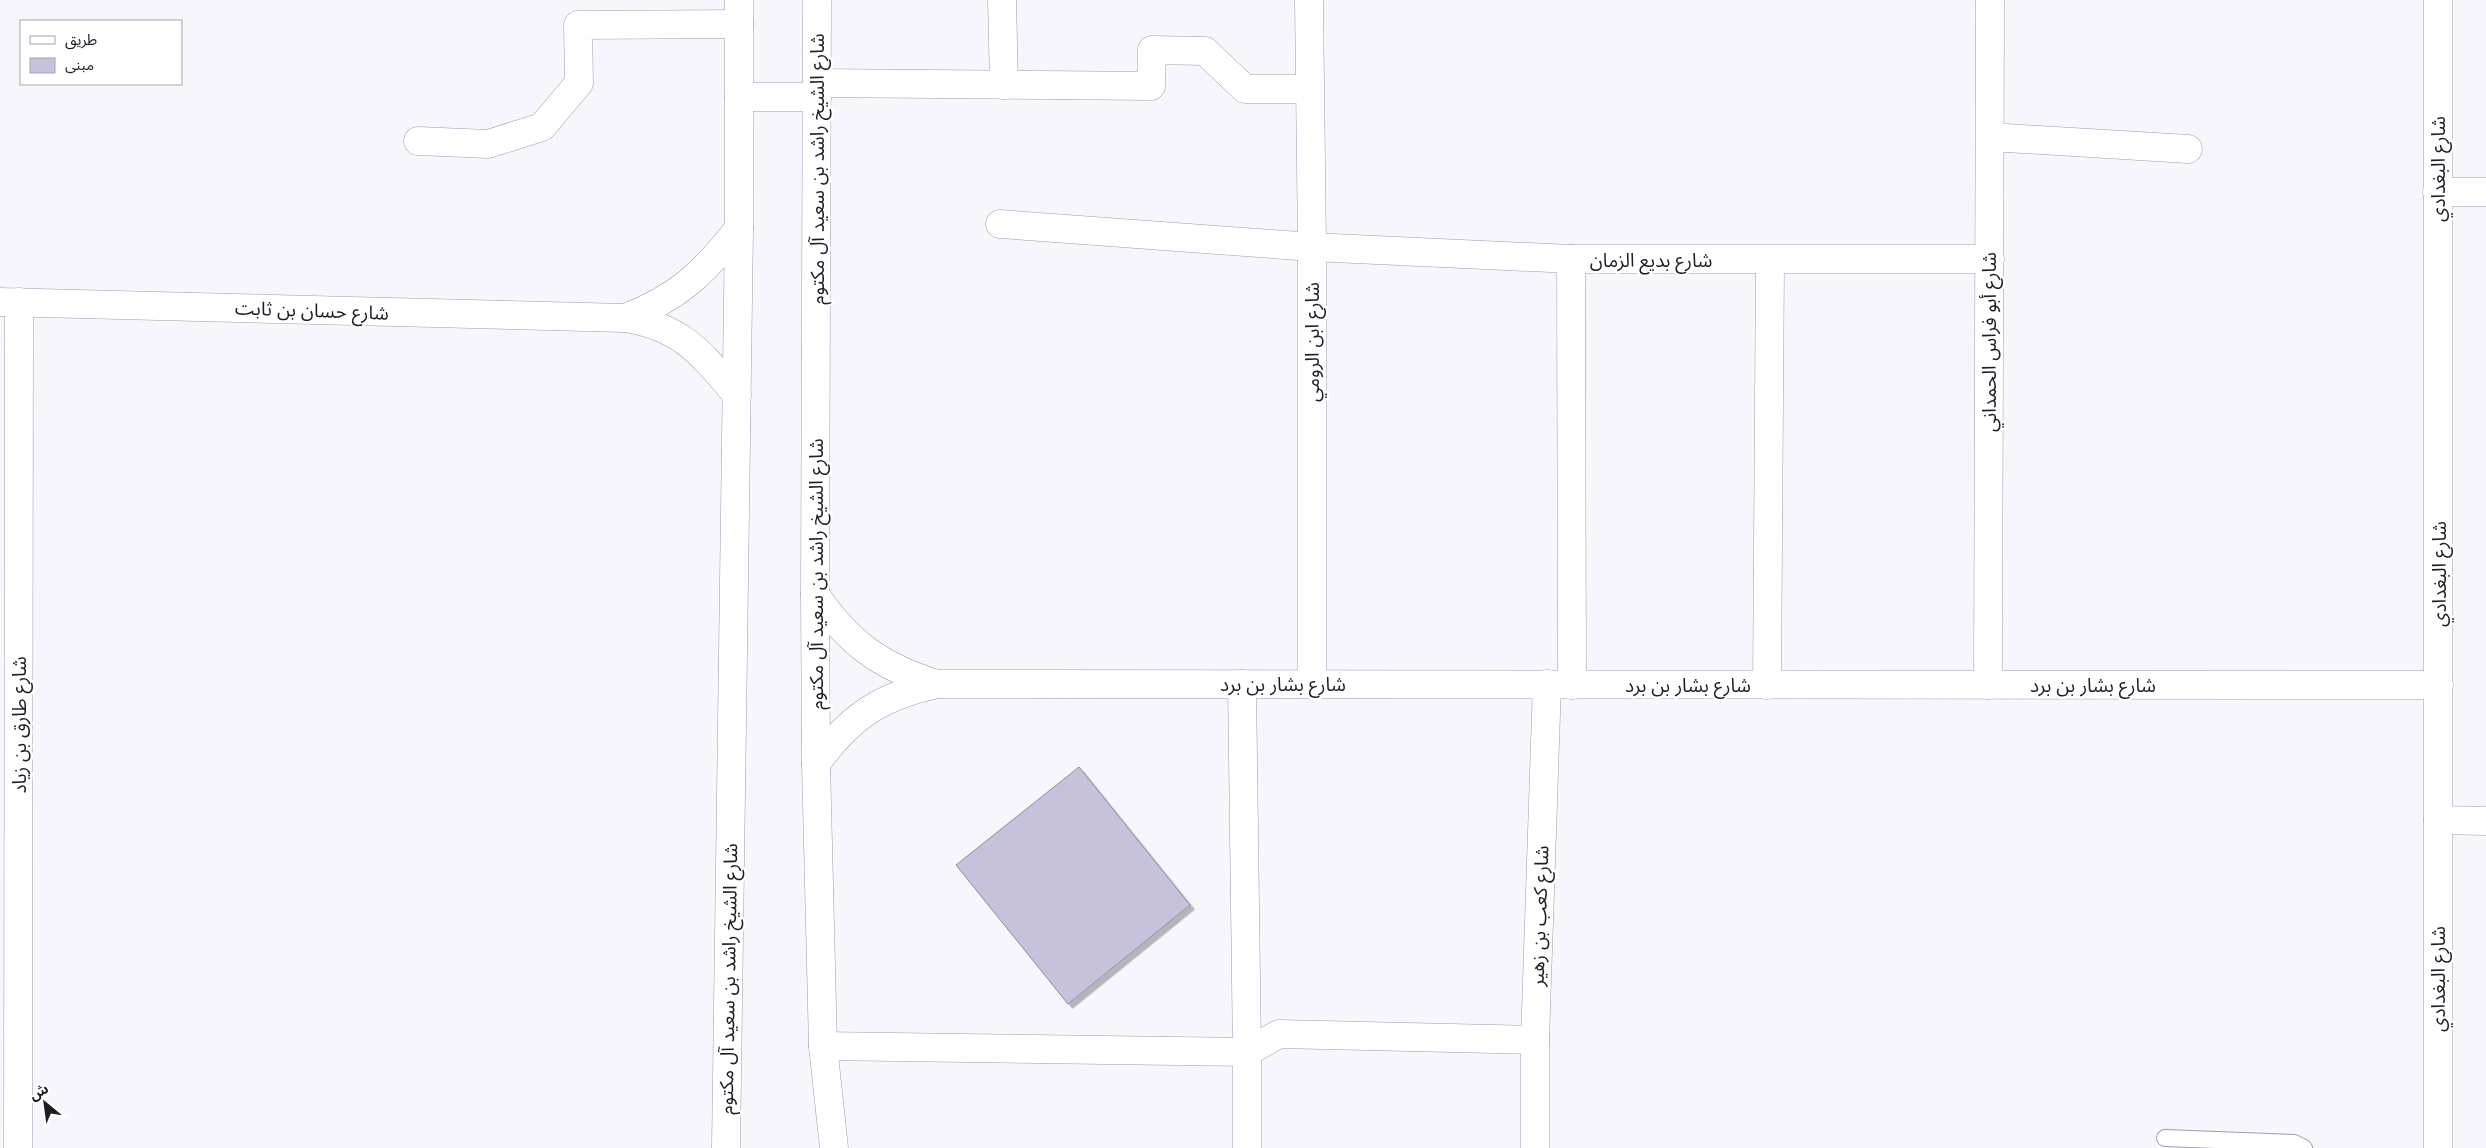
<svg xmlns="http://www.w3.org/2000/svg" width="2486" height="1148" font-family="Mulish,'Noto Sans Arabic',sans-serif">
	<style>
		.building { fill: #c8c1dc; stroke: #918ba4; filter: url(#shadow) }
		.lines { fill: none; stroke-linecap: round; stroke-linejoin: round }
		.service-casing { stroke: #a19ab4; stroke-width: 18 }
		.minor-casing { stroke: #a19ab4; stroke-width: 29 }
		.tertiary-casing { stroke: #a19ab4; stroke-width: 29 }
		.service { stroke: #fff; stroke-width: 16 }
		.minor { stroke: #fff; stroke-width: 28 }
		.tertiary { stroke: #fff; stroke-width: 28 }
		.labels { text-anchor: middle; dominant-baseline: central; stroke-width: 5; stroke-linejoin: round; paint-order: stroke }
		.street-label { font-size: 19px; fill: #1f1c26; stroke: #fff }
	</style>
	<defs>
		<filter id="shadow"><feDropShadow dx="4.5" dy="4.5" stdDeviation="0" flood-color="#0004"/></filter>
	</defs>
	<rect width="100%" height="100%" fill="#f7f6fc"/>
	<polygon class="building" points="1079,767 1190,905 1068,1004 956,865"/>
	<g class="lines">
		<g class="service-casing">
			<polyline id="service" points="2165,1138 2294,1143 2304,1148"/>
		</g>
		<g class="minor-casing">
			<g id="minor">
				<polyline points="1002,0 1004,85"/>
				<polyline points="1309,0 1312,247 1312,685"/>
				<polyline points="2438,0 2438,1148"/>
				<polyline points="818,83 1151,86 1152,50 1205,51 1245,89 1309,89"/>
				<polyline points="1990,137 2188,149"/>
				<polyline points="418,141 488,144 542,127 579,83 578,25 739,24"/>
				<polyline points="2437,192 2486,192"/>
				<polyline points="1000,224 1312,247 1571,259 1990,259"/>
				<polyline points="1571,259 1572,685"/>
				<path d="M0,302L625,318C682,327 701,353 737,395"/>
				<path d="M625,318C678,298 705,272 739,228"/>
				<path d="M815,594C848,643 881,667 937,684"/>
				<polyline points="1767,685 1770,260"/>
				<polyline points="1988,685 1990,0"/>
				<path d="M816,764C849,717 881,696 937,684L2439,685"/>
				<polyline points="2438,820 2486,821"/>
				<polyline points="823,1046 1247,1052 1242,684"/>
				<polyline points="18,1148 19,302"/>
				<polyline points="1247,1148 1247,1052 1279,1034 1535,1040"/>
				<polyline points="1535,1148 1535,1040 1547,684"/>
			</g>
		</g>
		<g class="tertiary-casing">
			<g id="tertiary">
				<polyline points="817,0 815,594 816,764 823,1046 834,1148"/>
				<polyline points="739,97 817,97"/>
				<polyline points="726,1148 739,228 739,0"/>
			</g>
		</g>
		<use href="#service" class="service"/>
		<use href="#minor" class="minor"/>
		<use href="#tertiary" class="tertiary"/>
	</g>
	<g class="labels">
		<g class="street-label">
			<text transform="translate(817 169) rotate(-90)">شارع الشيخ راشد بن سعيد آل مكتوم</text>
			<text transform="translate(2438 169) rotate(-90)">شارع البغدادي</text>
			<text x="1651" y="260">شارع بديع الزمان</text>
			<text transform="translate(312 310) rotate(2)">شارع حسان بن ثابت</text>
			<text transform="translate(1312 342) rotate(-90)">شارع ابن الرومي</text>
			<text transform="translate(1989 342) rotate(-90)">شارع أبو فراس الحمداني</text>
			<text transform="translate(816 574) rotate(-90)">شارع الشيخ راشد بن سعيد آل مكتوم</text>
			<text transform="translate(2439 574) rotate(-90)">شارع البغدادي</text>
			<text x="1283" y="684">شارع بشار بن برد</text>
			<text x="1688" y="685">شارع بشار بن برد</text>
			<text x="2093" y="685">شارع بشار بن برد</text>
			<text transform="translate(19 725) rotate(-90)">شارع طارق بن زياد</text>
			<text transform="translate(1539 916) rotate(-88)">شارع كعب بن زهير</text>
			<text transform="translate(728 979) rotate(-89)">شارع الشيخ راشد بن سعيد آل مكتوم</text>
			<text transform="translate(2438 979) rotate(-90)">شارع البغدادي</text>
		</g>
	</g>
	<rect x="20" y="20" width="162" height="65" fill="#ffffff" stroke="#a5a4a8"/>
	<rect x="30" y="36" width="25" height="8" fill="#ffffff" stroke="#a5a4a8"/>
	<text x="65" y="45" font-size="15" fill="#1f1c26">طريق</text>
	<rect x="30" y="58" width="25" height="15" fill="#c8c1dc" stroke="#a5a4a8"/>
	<text x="65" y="70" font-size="15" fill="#1f1c26">مبنى</text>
	<g transform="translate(45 1103) rotate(331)" stroke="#ffffff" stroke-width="4" paint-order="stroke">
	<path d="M0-4L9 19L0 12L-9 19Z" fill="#1f1c26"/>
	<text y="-8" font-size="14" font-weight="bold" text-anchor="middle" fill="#1f1c26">ش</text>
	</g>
</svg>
